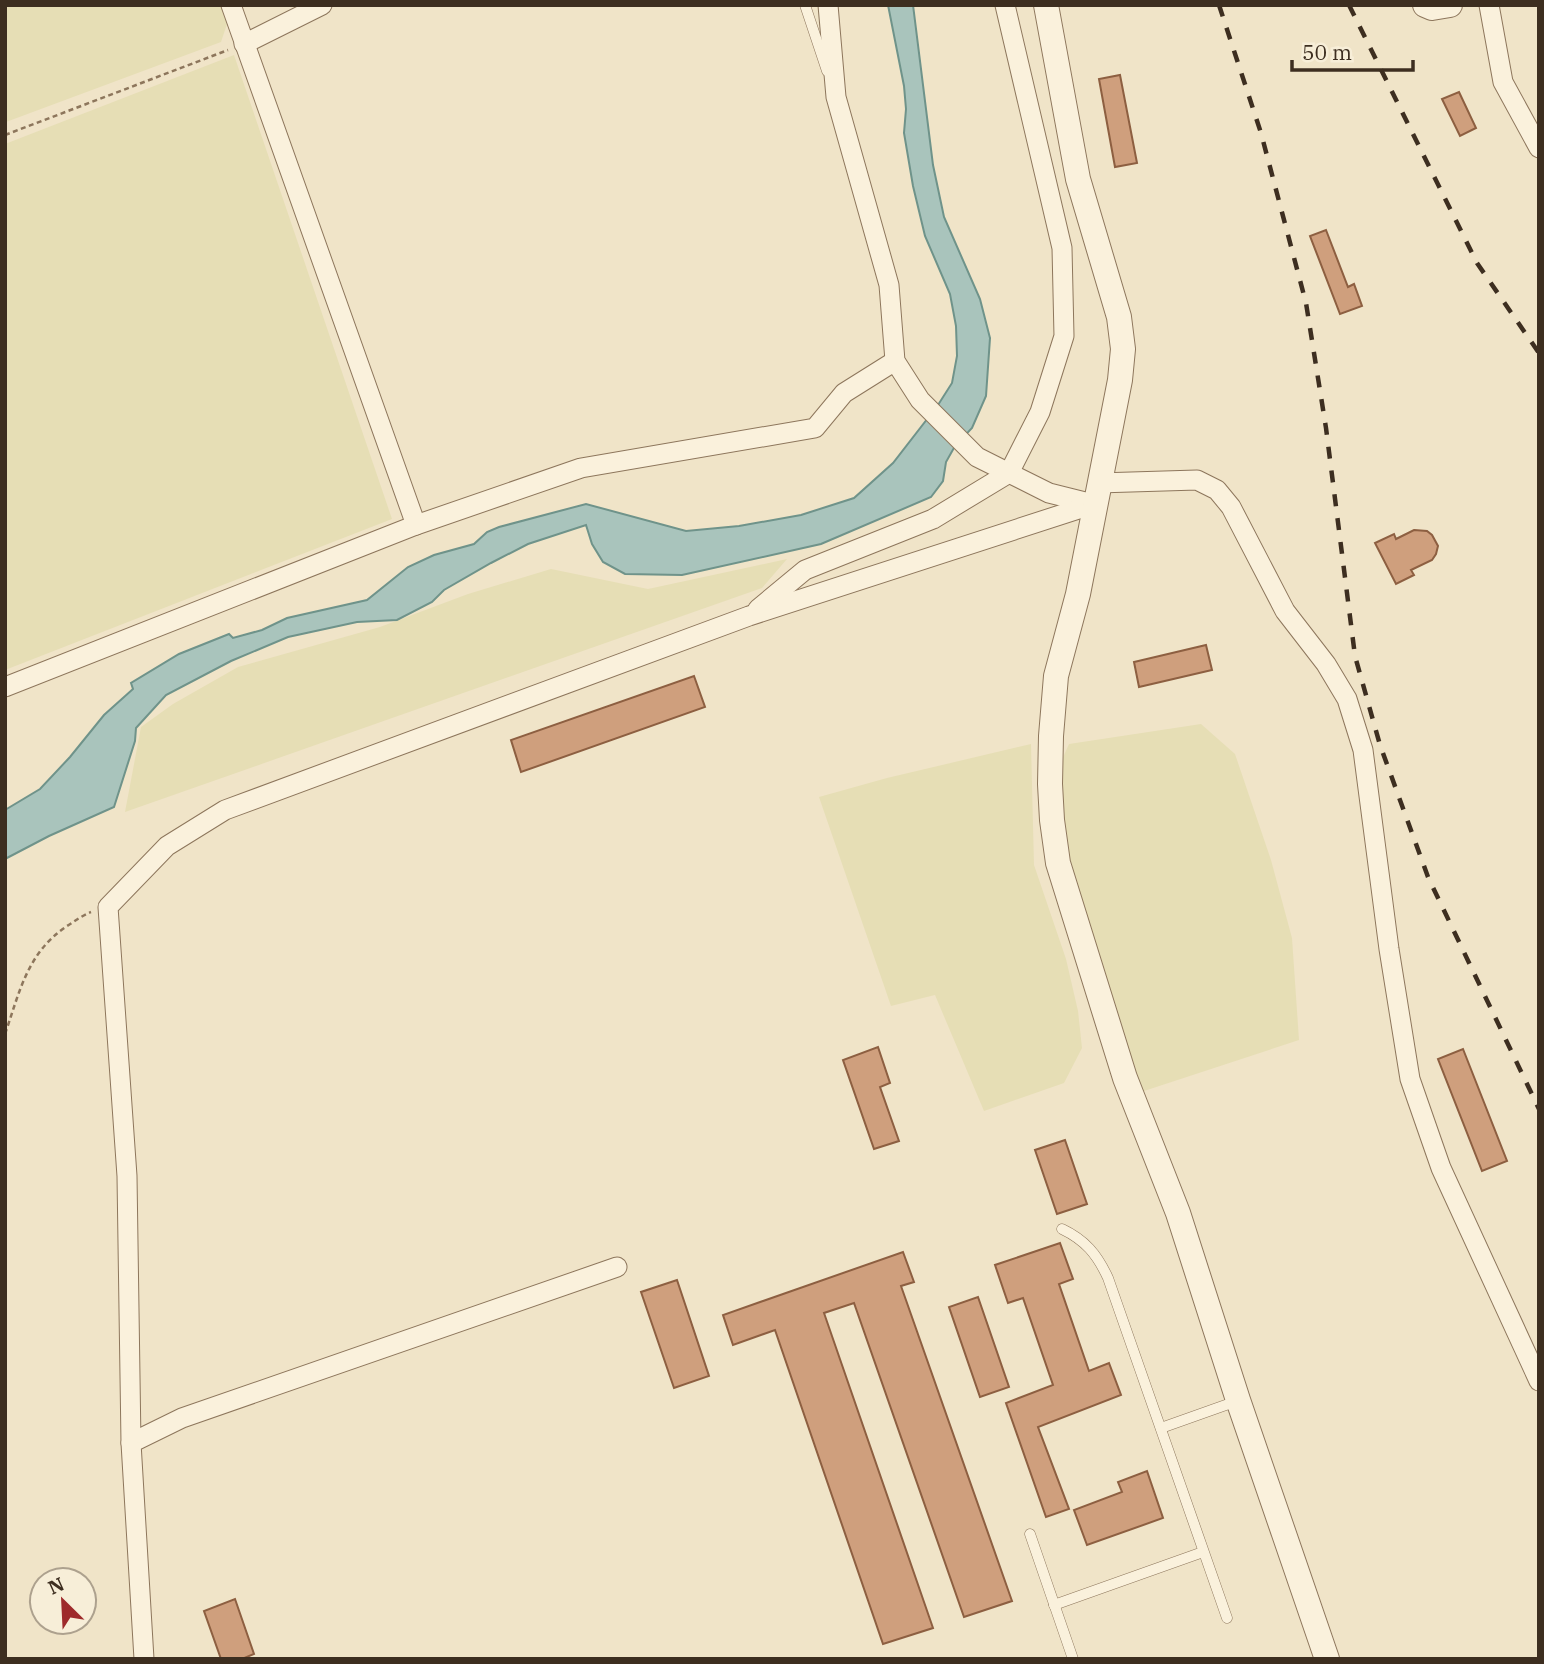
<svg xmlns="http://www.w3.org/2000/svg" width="1544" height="1664" font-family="'IBM Plex Serif',serif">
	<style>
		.farmland { fill: #e6deb5 }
		.water { fill: #a9c4bc; stroke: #6f938a; stroke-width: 2 }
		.building { fill: #cf9f7d; stroke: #8d5f41; stroke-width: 2 }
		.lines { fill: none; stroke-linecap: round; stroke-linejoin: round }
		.service-casing { stroke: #8d765c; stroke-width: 11 }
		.minor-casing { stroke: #8d765c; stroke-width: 21 }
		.tertiary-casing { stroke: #8d765c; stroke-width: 26 }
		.path { stroke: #8d765c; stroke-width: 2.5; stroke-dasharray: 5 3.5; stroke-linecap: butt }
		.service { stroke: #faf1dc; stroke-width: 10 }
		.minor { stroke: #faf1dc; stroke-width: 19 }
		.tertiary { stroke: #faf1dc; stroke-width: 24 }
		.rail { stroke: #3d2e20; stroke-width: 4.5; stroke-dasharray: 12 12; stroke-linecap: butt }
	</style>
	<rect width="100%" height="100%" fill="#f0e4c8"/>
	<g class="farmland">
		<polygon points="5,5 222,5 228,21 221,42 6,122"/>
		<polygon points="234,55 392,519 5,670 5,144"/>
		<polygon points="787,559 762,588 125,812 141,727 173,704 238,667 380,627 468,594 551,569 648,589"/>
		<polygon points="1201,724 1235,754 1271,860 1292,938 1299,1040 1141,1092 1067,869 1055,775 1069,744"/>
		<polygon points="1031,744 1034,865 1066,959 1078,1011 1082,1048 1064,1083 984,1111 935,995 891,1006 819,797 887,778"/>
	</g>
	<polygon class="water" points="888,5 913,5 933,165 944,217 980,299 990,338 986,396 972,428 955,446 946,462 943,481 931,497 821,544 682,575 625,574 603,562 592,544 586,525 528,544 491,563 444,590 432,602 397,620 357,622 288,637 231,661 166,695 136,728 135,741 114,807 49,836 5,859 5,810 40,789 70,757 104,715 133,689 131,683 179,654 229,634 233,638 262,630 287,618 367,600 408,567 434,555 474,544 487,532 499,527 586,504 686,531 739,526 801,515 854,498 893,463 938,405 952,383 957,356 956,326 950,294 925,236 913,186 904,133 906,109 904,86"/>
	<g class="building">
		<polygon points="1120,75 1137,163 1115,167 1099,79"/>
		<polygon points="1459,92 1476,128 1460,136 1442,99"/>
		<polygon points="1326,230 1348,287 1354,284 1362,306 1340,314 1310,236"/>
		<polygon points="1414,530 1427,531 1432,535 1438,546 1436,554 1432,560 1411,570 1414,575 1396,584 1375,543 1394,534 1396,539"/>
		<polygon points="1206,645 1212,670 1139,687 1134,662"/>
		<polygon points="694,676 705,707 521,772 511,740"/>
		<polygon points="878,1047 890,1083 880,1087 899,1141 874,1149 843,1060"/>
		<polygon points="1463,1049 1507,1161 1482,1171 1438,1059"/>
		<polygon points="1065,1140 1087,1204 1057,1214 1035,1150"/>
		<polygon points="1060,1243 1073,1279 1059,1284 1089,1371 1109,1363 1121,1395 1038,1427 1069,1509 1046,1517 1006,1403 1053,1385 1023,1298 1008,1303 995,1265"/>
		<polygon points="903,1252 914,1282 901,1286 1012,1601 964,1617 854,1303 824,1313 933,1628 883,1644 775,1330 733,1345 723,1315"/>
		<polygon points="677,1280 709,1376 674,1388 641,1292"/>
		<polygon points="978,1297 1009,1387 980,1397 949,1307"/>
		<polygon points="1147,1471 1163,1518 1087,1545 1074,1510 1122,1492 1118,1482"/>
		<polygon points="235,1599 254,1654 242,1659 221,1659 204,1611"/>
	</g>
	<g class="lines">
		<g class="service-casing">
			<g id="service">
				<polyline points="805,5 827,71"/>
				<path d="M1062,1229C1085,1240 1097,1254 1108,1278L1227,1618"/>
				<polyline points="1161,1428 1237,1401"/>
				<polyline points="1030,1534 1073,1659"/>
				<polyline points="1054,1605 1203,1552"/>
			</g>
		</g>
		<g class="minor-casing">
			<g id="minor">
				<polyline points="231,5 416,525"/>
				<polyline points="828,5 836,97 889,285 895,361 920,400 977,457 1049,493 1093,504"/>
				<polyline points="1489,5 1503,82 1539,148"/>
				<polyline points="244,44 322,5"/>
				<polyline points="1098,483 1197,480 1217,490 1231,507 1285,611 1326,664 1347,699 1363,750 1389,949 1410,1079 1441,1168 1539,1381"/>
				<polyline points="758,609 805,570 933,519 1009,473 1040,412 1064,336 1062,248 1005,5"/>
				<polyline points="5,687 416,525 581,468 815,428 844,393 895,361"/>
				<polyline points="131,1443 182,1418 617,1267"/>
				<polyline points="144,1659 131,1443 127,1176 108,907 167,846 225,810 749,616 1094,504"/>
			</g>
		</g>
		<g class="tertiary-casing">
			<g id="tertiary">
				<polyline points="1046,5 1078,179 1119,317 1123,349 1120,380 1078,594 1056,676 1051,736 1050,784 1052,820 1058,863 1125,1078 1178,1213 1238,1400 1327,1659"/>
				<polyline points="1425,5 1432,8 1450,5"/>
			</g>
		</g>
		<g class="path">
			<polyline points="5,135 228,50"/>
			<path d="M5,1034C20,991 27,953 67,926C75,921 83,915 91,912"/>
		</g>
		<use href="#service" class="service"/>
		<use href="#minor" class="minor"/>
		<use href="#tertiary" class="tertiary"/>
		<g class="rail">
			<polyline points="1219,5 1261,133 1306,303 1326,428 1355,656 1380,745 1428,877 1539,1109"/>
			<polyline points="1349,5 1477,263 1539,353"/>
		</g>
	</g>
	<rect width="1544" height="1664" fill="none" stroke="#3d2e20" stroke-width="14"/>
	<g transform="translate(63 1601) rotate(336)"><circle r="33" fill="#f7eed8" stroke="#ada18e" stroke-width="2"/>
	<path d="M0-5L12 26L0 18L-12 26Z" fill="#9e2a2b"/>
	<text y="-10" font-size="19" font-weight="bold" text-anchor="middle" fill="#3d2e20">N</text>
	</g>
	<path d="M1292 60v10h121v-10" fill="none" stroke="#3d2e20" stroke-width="3.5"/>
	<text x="1302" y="60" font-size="21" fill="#3d2e20" stroke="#f7eed8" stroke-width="5" paint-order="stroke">50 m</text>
</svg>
